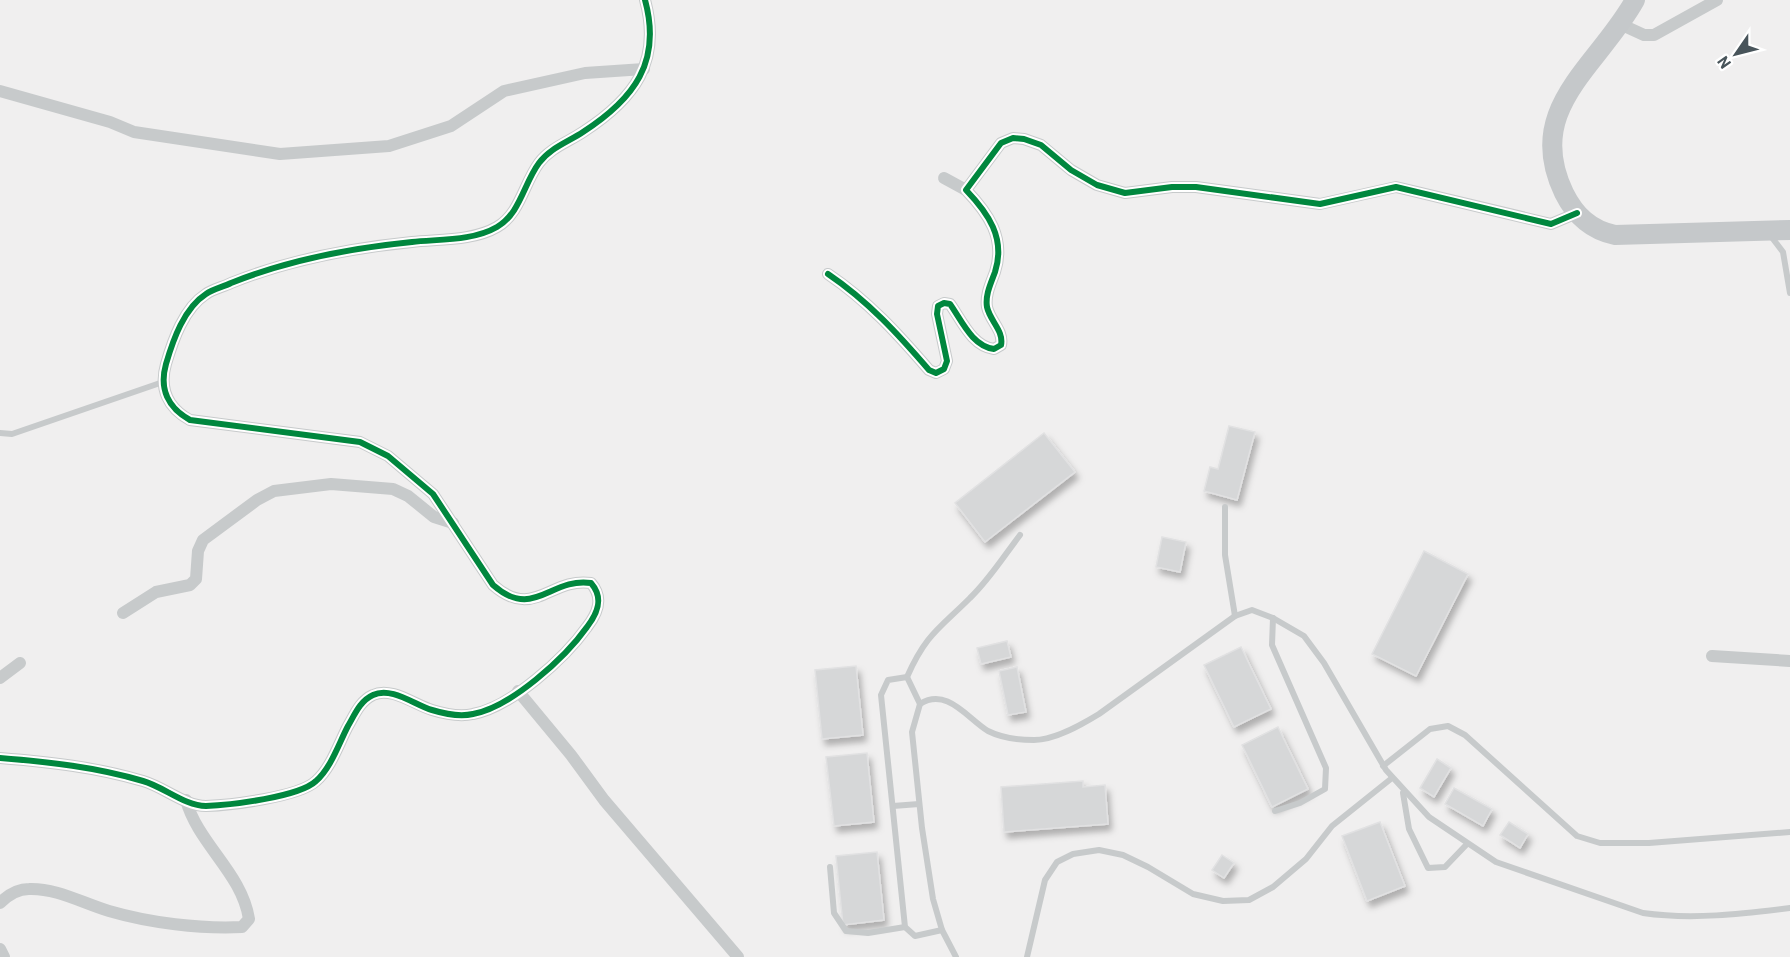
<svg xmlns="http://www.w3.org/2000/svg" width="1790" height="957" font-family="Barlow,sans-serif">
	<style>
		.building { fill: #d6d7d8; stroke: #e1e1e2; stroke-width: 1.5; filter: url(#shadow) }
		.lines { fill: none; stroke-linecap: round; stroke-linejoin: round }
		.service { stroke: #c7cacb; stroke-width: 6 }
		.minor { stroke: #c7cacb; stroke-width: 12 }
		.primary { stroke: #c5c8ca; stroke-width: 20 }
		.cycleway-casing { stroke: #fff; stroke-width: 10 }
		.cycleway { stroke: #00873e; stroke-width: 6 }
	</style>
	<defs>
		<filter id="shadow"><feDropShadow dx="3.5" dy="6" stdDeviation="3" flood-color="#0004"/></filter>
	</defs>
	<rect width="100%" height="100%" fill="#f0efef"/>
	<g class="building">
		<polygon points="1229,426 1255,432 1237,500 1204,491 1210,467 1218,469"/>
		<polygon points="1044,433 1075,472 985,542 955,503"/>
		<polygon points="1162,537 1186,542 1180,572 1156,567"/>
		<polygon points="1424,551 1468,574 1416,676 1372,654"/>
		<polygon points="1007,641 1011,657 981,664 977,648"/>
		<polygon points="1241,647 1271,709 1234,727 1204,665"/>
		<polygon points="856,666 863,735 822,739 815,670"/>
		<polygon points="1017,667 1026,712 1008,715 999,671"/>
		<polygon points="1278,727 1308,789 1272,807 1242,745"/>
		<polygon points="867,753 874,822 834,826 826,757"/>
		<polygon points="1437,759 1451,768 1434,797 1420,788"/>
		<polygon points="1083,781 1083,787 1105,785 1108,824 1004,832 1001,787"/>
		<polygon points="1454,788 1492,809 1483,826 1445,804"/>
		<polygon points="1380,822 1405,886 1367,901 1342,836"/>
		<polygon points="1509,822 1528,834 1520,848 1500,835"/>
		<polygon points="877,852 884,920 843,925 836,856"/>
		<polygon points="1222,855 1234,863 1224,878 1212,870"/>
	</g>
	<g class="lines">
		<g class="service">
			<polyline points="1770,235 1783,252 1790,293"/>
			<polyline points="0,433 12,434 163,382"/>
			<polyline points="1225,507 1225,555 1235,616"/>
			<polyline points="1273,618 1272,645 1326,768 1325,789 1300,803 1275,811"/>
			<polyline points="907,677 920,704"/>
			<polyline points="1383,766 1430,729 1448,726 1465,735 1577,836 1600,843 1649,843 1790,832"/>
			<polyline points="1403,793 1409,829 1428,868 1445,867 1467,844"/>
			<polyline points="893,806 919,804"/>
			<polyline points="830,867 834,913 846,931 868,933 905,927"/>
			<path d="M942,930L915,936L905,927L881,695L888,680L907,677C926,634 939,629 970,598C989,580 1004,556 1020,535"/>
			<path d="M956,957L942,930L933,899L922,828L912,732L920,704C947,687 967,718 988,731C1002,738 1019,740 1034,740C1055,740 1081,725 1099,714L1235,616L1252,610L1273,618L1304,636L1324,663L1386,770L1429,817L1496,862L1643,913C1692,920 1741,914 1790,908"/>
			<polyline points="1027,957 1045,880 1057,862 1073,854 1099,850 1123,855 1148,867 1193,894 1223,901 1249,900 1273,887 1306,859 1332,826 1392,778"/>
		</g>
		<g class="minor">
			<polyline points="1620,24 1644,35 1654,35 1717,0"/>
			<polyline points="0,91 110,122 134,132 280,154 389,146 451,126 504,91 585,73 644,69"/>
			<polyline points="944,178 966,190"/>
			<path d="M828,274C868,301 898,334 929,370L936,373L944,369L947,361L937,314L938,306L944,303L950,304C962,321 972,346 994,349L1001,345C1004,331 990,321 987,307C985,295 991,283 995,272C1006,238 988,213 966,190L1001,143L1013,138L1024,139L1041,145L1071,170L1097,185L1125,193L1172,187H1196L1320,204L1396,187L1551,224L1577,213"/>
			<polyline points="123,613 156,592 190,585 196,579 198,551 203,540 257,500 274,491 331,484 393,489 408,496 434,517 453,523"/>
			<polyline points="1712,656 1790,661"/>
			<polyline points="0,678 20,663"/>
			<polyline points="518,691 571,755 604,800 738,957"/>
			<path d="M0,758C49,762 96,767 143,781C164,787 185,806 206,806C231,805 299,797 316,781C331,768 339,743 348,726C355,714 360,701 373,695C391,686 415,705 432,710C445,714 460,717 473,714C511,707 565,658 587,627C598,613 604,598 591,583C550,577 534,621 493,585L433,494L388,456L360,442L190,420C168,408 159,389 166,364C173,340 184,308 206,294C213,289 223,287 231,283C288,260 352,248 412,242C439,239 473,241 497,227C520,214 524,183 539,163C550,148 568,142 583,132C634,99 662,62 645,0"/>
			<path d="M0,903C8,895 17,889 29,889C57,888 82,903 109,911C150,923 200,929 242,927L249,919C242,873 198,844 186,800"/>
			<polyline points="0,949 4,957"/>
		</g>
		<path class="primary" d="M1635,0C1598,67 1523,108 1564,193C1575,215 1590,230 1615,235L1790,230"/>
		<g class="cycleway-casing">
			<g id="cycleway">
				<path d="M828,274C868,301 898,334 929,370L936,373L944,369L947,361L937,314L938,306L944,303L950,304C962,321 972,346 994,349L1001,345C1004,331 990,321 987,307C985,295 991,283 995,272C1006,238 988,213 966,190L1001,143L1013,138L1024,139L1041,145L1071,170L1097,185L1125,193L1172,187H1196L1320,204L1396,187L1551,224L1577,213"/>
				<path d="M0,758C49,762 96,767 143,781C164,787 185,806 206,806C231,805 299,797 316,781C331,768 339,743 348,726C355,714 360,701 373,695C391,686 415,705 432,710C445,714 460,717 473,714C511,707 565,658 587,627C598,613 604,598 591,583C550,577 534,621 493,585L433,494L388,456L360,442L190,420C168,408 159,389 166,364C173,340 184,308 206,294C213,289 223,287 231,283C288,260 352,248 412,242C439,239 473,241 497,227C520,214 524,183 539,163C550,148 568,142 583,132C634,99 662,62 645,0"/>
			</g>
		</g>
		<use href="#cycleway" class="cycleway"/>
	</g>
	<g transform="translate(1736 54) rotate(235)" stroke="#ffffff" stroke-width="4.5" paint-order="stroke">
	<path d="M0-4.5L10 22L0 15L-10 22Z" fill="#48545a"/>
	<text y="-9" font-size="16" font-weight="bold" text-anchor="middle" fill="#48545a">N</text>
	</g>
</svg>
